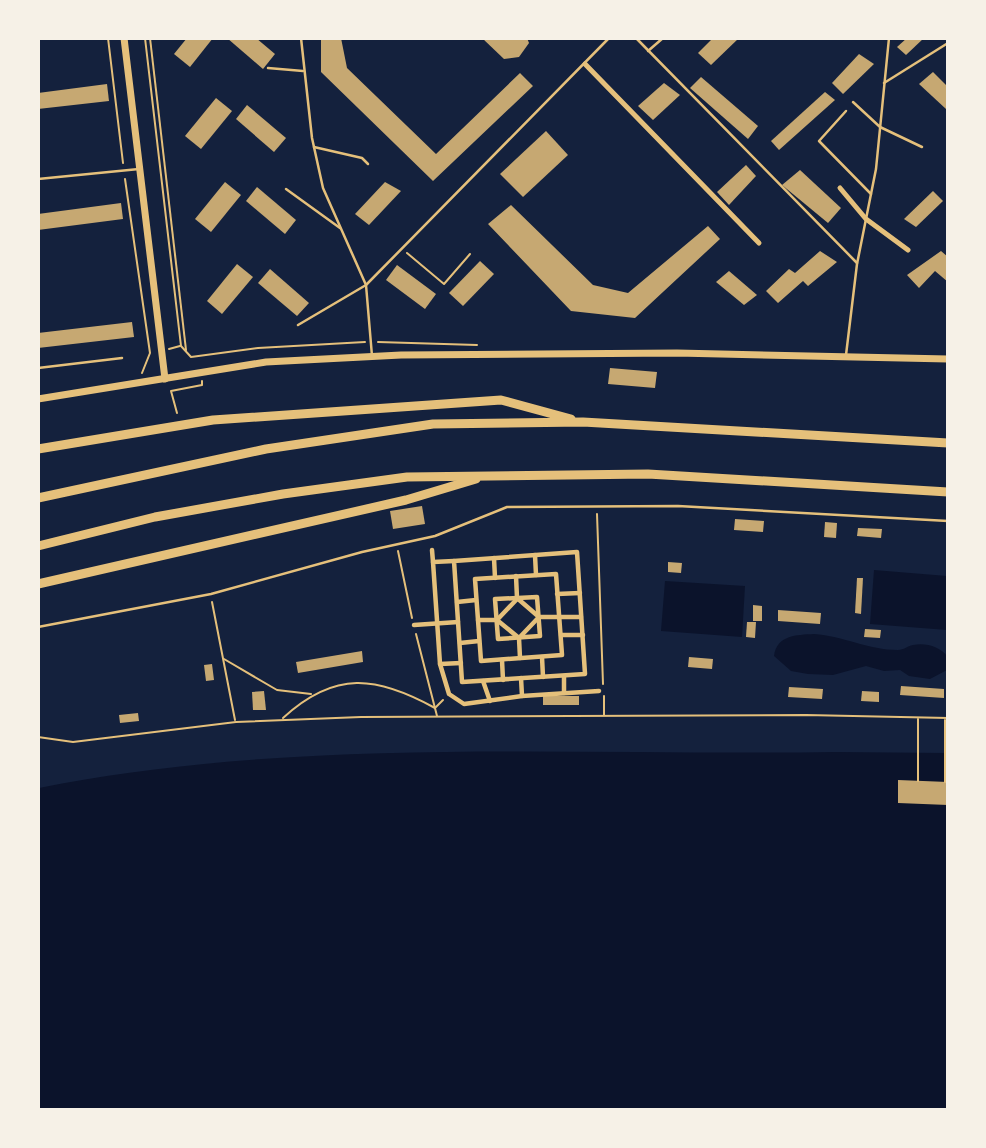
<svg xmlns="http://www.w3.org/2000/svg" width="986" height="1148" font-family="Overpass,sans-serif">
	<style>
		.water { fill: #0b132b }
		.building { fill: #c6a872 }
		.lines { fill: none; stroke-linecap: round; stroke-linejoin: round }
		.path { stroke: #e5c07b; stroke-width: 2 }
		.service { stroke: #e5c07b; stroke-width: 2.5 }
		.pedestrian { stroke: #e5c07b; stroke-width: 4.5 }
		.minor { stroke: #e5c07b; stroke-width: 5 }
		.tertiary { stroke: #e5c07b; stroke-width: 7 }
		.trunk { stroke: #e5c07b; stroke-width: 9 }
	</style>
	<rect width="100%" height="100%" fill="#14213d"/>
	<g class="water">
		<polygon points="874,570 947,576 947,630 870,624"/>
		<polygon points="665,581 745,586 742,637 661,631"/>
		<path d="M814,634C843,636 869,650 898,650C904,650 907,646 913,645C925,642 941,647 947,656V670L930,679L909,676L900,670L884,671L866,666L833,675L808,674L791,671L774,656C777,635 796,635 814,634Z"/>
		<path d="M836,752L947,753V1109L39,1110V788C300,736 571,756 836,752Z"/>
	</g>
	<g class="building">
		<polygon points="187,38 213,38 190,67 174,54"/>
		<polygon points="227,38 256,38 275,54 263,69"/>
		<polygon points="321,38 341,38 347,68 436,154 520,73 533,86 433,181 321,72"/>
		<polygon points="482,38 527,38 529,43 519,57 504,59"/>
		<polygon points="713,38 739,38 711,65 698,53"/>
		<polygon points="907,38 924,38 906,55 897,47"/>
		<polygon points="859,54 874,64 843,94 832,83"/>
		<polygon points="933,72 948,87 946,109 919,84"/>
		<polygon points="701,77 758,126 748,139 690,88"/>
		<polygon points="664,83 680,95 653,120 638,106"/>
		<polygon points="107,84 109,101 38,109 38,93"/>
		<polygon points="825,92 835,100 779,150 771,141"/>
		<polygon points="216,98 232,111 201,149 185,136"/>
		<polygon points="247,105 286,138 274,152 236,119"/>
		<polygon points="546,131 568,155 523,197 500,174"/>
		<polygon points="746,165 756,176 729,205 717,192"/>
		<polygon points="800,170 841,208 828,223 782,185"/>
		<polygon points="225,182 241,195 211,232 195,219"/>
		<polygon points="385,182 401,191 369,225 355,214"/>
		<polygon points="257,187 296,220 285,234 246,201"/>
		<polygon points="933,191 943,201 916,227 904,219"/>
		<polygon points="121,203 123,219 38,230 38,214"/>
		<polygon points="511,205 593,285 628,293 708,226 720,239 635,318 571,311 488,224"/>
		<polygon points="820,251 837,262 808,286 803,281 778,303 766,291 789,269 795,273"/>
		<polygon points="941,251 948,257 948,282 935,271 919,288 907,275"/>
		<polygon points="480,261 494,274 463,306 449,293"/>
		<polygon points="237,264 253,277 222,314 207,301"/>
		<polygon points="397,265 436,294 425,309 386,280"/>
		<polygon points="270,269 309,303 297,316 258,283"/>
		<polygon points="729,271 757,295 744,305 716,282"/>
		<polygon points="132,322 134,337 38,348 38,333"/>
		<polygon points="610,368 657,372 655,388 608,384"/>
		<polygon points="422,506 425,524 393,529 390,511"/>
		<polygon points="735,519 764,521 763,532 734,530"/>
		<polygon points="825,522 837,523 836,538 824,537"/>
		<polygon points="858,528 882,529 881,538 857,536"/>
		<polygon points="668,562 682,563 681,573 668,572"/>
		<polygon points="857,578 863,578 861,614 855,613"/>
		<polygon points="753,605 762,606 762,621 753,621"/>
		<polygon points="778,610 821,613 820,624 778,621"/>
		<polygon points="747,622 756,622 755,638 746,637"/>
		<polygon points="865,629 881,630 880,638 864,637"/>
		<polygon points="362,651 363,662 298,673 296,662"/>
		<polygon points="689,657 713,659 712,669 688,667"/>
		<polygon points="212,664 214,680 206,681 204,665"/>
		<polygon points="901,686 944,689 944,698 900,695"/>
		<polygon points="789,687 823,689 822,699 788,697"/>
		<polygon points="264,691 266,710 253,710 252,692"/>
		<polygon points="862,691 879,692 879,702 861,701"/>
		<rect x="543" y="696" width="36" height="9"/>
		<polygon points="138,713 139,721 120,723 119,715"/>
		<polygon points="898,780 948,782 948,805 898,803"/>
	</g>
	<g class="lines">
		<g class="path">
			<polyline points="108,38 123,163"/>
			<polyline points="145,38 181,346 191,357 258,348 365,342"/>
			<polyline points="150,38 186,350"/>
			<polyline points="125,179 150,353 142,373"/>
			<polyline points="407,253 444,284 470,254"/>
			<polyline points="378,342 477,345"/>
			<polyline points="169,349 180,346"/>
			<polyline points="177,413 171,391 202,385 202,381"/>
			<polyline points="597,514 603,684"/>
			<polyline points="398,551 412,618"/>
			<polyline points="212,602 235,720"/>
			<polyline points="416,634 437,716"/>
			<polyline points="224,659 277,690 311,694"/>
			<polyline points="604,696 604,715"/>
			<path d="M283,718C335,670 377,676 435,708L443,700"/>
			<polyline points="918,719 918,781"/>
			<polyline points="945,720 945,782"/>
			<polyline points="38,737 73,742 236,722 361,717 806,715 948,718"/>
		</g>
		<g class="service">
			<polyline points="301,38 312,138 323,188 366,285 372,356"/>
			<polyline points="636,38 857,263"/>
			<polyline points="648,51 663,38"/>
			<polyline points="268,68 303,71"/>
			<polyline points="884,83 948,43"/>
			<polyline points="853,102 880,127 922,147"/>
			<polyline points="846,111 819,141 871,194"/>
			<polyline points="314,147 362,158 368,164"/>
			<polyline points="38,179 139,169"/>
			<polyline points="286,189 340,228"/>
			<polyline points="298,325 366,285 609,38"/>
			<polyline points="846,355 857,264 876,169 889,38"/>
			<polyline points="38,368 122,358"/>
			<polyline points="38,627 211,594 362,552 435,536 507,507 678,506 948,521"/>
		</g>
		<g class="pedestrian">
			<polyline points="432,550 433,562"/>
			<polygon points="577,552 585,674 462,682 454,561"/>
			<polyline points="535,555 536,575"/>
			<polyline points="494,558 495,578"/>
			<polyline points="454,561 433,562 440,664 449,694 464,704 522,696 599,691"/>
			<polygon points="556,574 562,655 481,661 475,579"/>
			<polyline points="516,576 517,598 539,617 519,638 497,620 517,599"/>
			<polyline points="557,594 580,593"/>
			<polygon points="537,597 540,636 498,639 495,599"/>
			<polyline points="457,602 476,600"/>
			<polyline points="539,617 581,617"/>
			<polyline points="478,620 497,620"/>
			<polyline points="414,625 458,622"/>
			<polyline points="561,635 583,635"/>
			<polyline points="519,638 520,658"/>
			<polyline points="460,643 479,641"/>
			<polyline points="542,657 543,677"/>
			<polyline points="502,660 503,680"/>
			<polyline points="440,664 461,663"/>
			<polyline points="564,676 564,693"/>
			<polyline points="521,678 522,696"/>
			<polyline points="483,681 490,701"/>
		</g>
		<g class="minor">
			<polyline points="585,64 759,243"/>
			<polyline points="840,188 866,219 908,250"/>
		</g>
		<g class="tertiary">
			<polyline points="124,38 165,379"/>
			<polyline points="38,399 266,362 401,355 677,353 948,359"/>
		</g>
		<g class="trunk">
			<polyline points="38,449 213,420 501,400 571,419"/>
			<polyline points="38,498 266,449 433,424 583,422 948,443"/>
			<polyline points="38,546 155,517 283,494 407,477 648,474 948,492"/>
			<polyline points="38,584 406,500 476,479"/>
		</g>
	</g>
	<rect width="986" height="1148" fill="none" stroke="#f6f1e7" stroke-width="80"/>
</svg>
